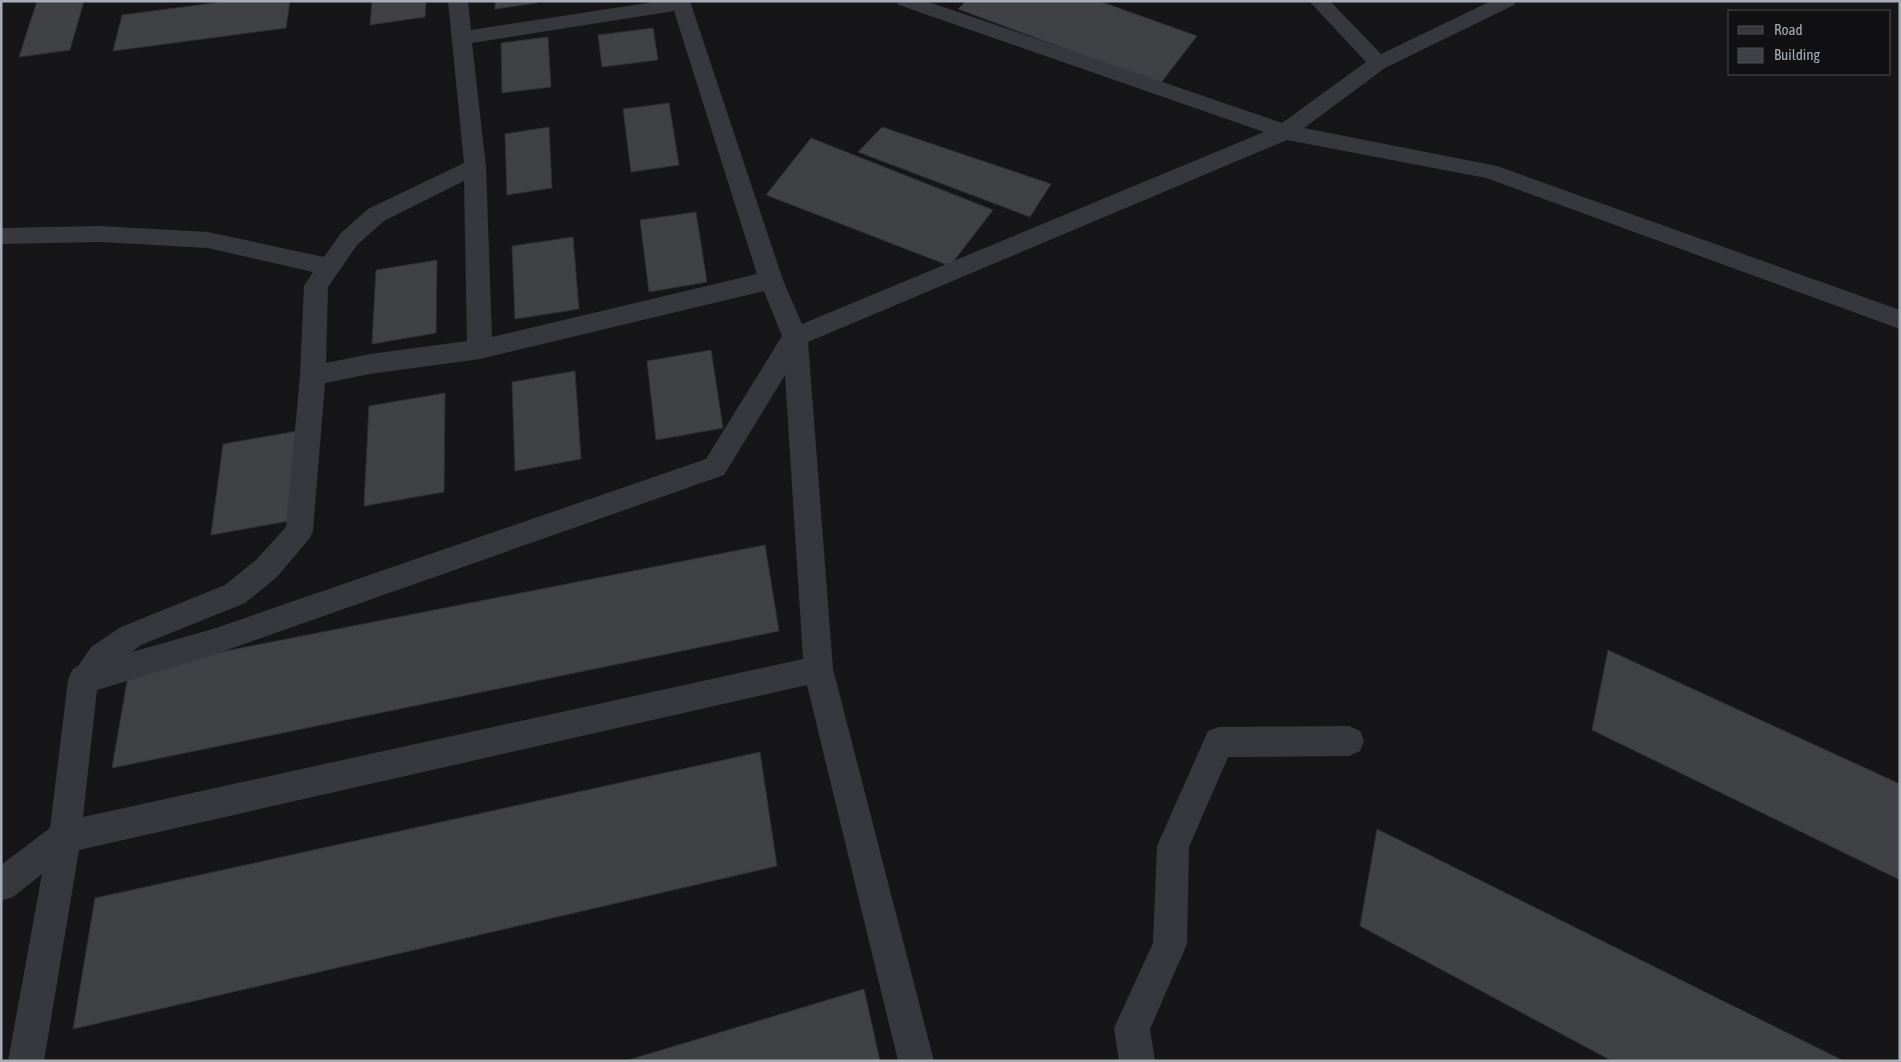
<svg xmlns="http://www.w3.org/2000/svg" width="1901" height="1062" font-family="'Asap Condensed',sans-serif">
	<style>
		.building { fill: #404145; stroke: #303034 }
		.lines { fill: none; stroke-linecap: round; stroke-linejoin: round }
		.minor { fill: #37383d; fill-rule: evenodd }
	</style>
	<rect width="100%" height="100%" fill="#161618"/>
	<g class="building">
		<polygon points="37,1 84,1 70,50 19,57"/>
		<polygon points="229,1 290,1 286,28 113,51 122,15"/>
		<polygon points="372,1 426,1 425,17 370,25"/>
		<polygon points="495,1 537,1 537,3 495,9"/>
		<polygon points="966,1 1099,1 1197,36 1160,84 958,9"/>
		<polygon points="653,28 658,60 602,67 598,35"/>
		<polygon points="548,37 551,87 502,93 501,43"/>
		<polygon points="669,103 679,165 631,172 623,109"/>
		<polygon points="549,127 552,188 507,195 505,134"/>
		<polygon points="882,127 1051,184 1030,217 858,152"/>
		<polygon points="811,138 993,210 950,266 766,195"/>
		<polygon points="696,212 707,282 649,292 640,220"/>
		<polygon points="573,237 579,309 515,319 512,246"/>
		<polygon points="437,260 436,333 372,344 376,270"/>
		<polygon points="711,350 723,428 656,440 647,361"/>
		<polygon points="575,371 581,459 515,471 512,382"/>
		<polygon points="445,393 444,492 364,506 369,406"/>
		<polygon points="298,431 289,521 211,535 223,444"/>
		<polygon points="765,545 779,631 112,768 129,670"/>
		<polygon points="1608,650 1900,784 1900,880 1592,730"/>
		<polygon points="760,752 777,866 73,1029 95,898"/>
		<polygon points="1377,829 1844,1061 1612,1061 1360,926"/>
		<polygon points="864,989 880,1061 625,1061"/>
	</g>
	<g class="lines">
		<g class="minor">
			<path d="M448,1H468L471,30L660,1H692L691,4L783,280L802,324L1264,132L899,5L896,1H926L1282,123L1366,62L1309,1H1330L1381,54L1491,1H1517L1514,5L1385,68L1304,128L1497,166L1900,310V329L1486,178L1287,140L808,342L833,669L934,1061H898L807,685L79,850L44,1061H8L42,874L13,897L1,901V865L50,828L68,680L72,670L79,665L91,647L121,627L225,585L257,559L286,527L300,376L304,286L313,272L208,248L100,242L1,244V228L100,226L208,232L324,257L341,233L368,209L464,163ZM674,11L757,274L492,337L486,167L472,43ZM464,181L467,341L370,354L326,363L328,287L357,245L384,221ZM764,291L782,336L706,459L213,629L132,652L141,645L245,603L277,577L309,539L313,531L325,383L370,374L480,359ZM785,375L803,659L83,817L97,690L213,655L724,475Z"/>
			<polygon points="1349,726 1360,731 1364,741 1360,751 1349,756 1228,757 1189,847 1187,944 1150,1029 1155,1061 1119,1061 1114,1028 1153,943 1157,846 1208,731 1219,727"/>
		</g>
	</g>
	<rect width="1901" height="1062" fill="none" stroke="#a8adb8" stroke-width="5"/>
	<rect x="1728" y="10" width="162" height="65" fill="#111113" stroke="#4d4f55"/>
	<rect x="1738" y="26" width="25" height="8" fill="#37383d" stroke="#4d4f55"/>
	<text x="1774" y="35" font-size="15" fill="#a8adb8">Road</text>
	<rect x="1738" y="48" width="25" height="15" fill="#404145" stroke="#4d4f55"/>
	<text x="1774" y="60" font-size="15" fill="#a8adb8">Building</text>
</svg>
